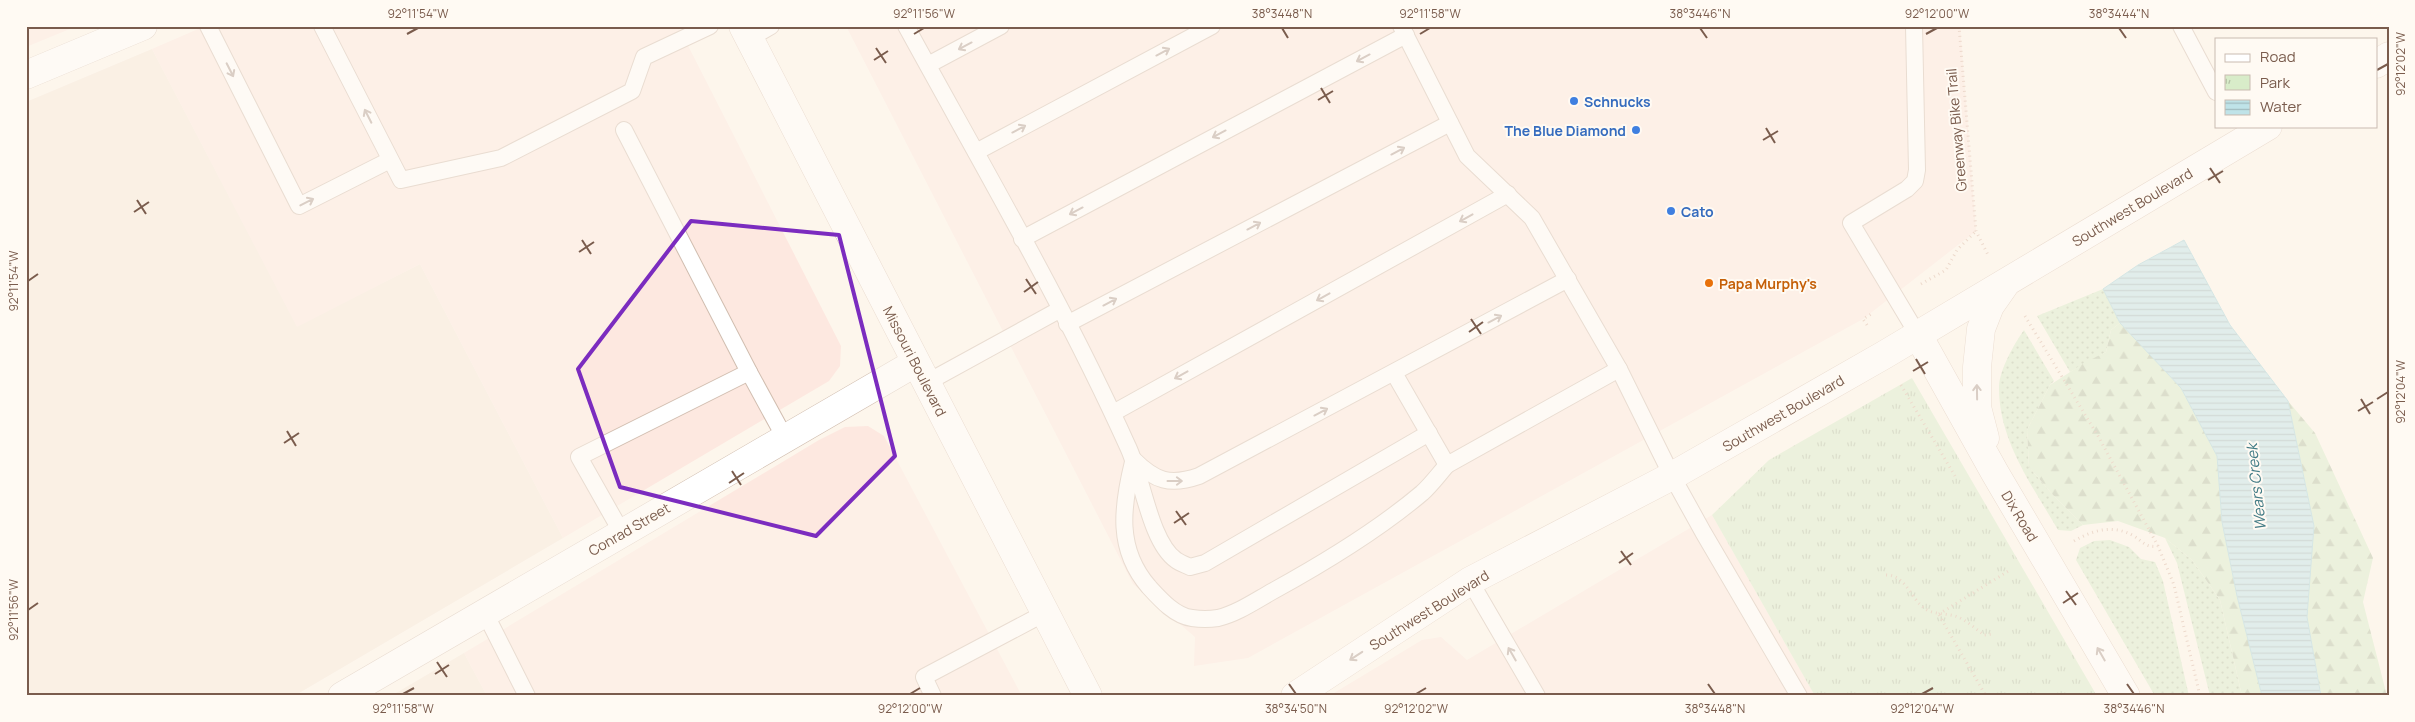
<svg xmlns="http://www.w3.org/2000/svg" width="2415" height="722" font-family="Manrope,sans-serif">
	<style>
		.residential { fill: #f5e8da }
		.commercial { fill: #fde8e0 }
		.grass { fill: url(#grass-dots) }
		.forest { fill: url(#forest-firs) }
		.park { fill: url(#park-tufts) }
		.water { fill: url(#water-rules); stroke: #a5d3da }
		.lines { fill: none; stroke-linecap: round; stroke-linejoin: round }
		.service-casing { stroke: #d1beb0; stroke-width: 18 }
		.minor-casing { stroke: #d1beb0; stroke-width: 29 }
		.secondary-casing { stroke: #d6c0b0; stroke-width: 29 }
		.path { stroke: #d9b8a5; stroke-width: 3; stroke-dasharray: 1 4; stroke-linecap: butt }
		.service { stroke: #fff; stroke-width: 16 }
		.minor { stroke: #fff; stroke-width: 28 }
		.secondary { stroke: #fff; stroke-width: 28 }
		.oneway { stroke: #af9d94 }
		.marked { fill: none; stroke: #7b2cbf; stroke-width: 4; stroke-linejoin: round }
		.ticks { fill: none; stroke: #7a5c4d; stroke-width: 2 }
		.shop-dot { fill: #3f7fe0; stroke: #fffaf3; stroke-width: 2 }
		.food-dot { fill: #e8710a; stroke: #fffaf3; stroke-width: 2 }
		.labels { text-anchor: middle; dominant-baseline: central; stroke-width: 4; stroke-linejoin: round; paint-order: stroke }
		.shop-label { font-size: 14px; font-weight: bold; fill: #366cbe; stroke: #fffaf3; text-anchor: start }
		.street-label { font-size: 14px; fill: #7a5c4d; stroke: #fffaf3 }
		.food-label { font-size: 14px; font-weight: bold; fill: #c56008; stroke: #fffaf3; text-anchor: start }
		.water-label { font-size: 15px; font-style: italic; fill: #437c86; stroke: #fffaf3 }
		.neatline { fill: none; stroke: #7a5c4d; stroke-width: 2 }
		.ticks-label { font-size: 12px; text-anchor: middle; fill: #7a5c4d }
	</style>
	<defs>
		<pattern id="grass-dots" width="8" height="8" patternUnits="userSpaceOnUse" patternTransform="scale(1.25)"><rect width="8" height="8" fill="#d8ecc9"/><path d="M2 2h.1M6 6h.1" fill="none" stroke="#b4c2a5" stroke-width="1.8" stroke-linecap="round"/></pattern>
		<pattern id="forest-firs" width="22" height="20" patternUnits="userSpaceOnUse" patternTransform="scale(1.25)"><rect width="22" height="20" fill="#d8ecc9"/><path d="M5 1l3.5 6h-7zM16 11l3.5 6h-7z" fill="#b4c2a5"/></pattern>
		<pattern id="park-tufts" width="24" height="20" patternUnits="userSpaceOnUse" patternTransform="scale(1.25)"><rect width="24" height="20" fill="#d8ecc9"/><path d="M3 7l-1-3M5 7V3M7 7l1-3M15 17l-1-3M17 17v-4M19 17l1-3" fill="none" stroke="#b4c2a5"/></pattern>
		<pattern id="water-rules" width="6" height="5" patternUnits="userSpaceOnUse" patternTransform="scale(1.25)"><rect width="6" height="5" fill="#bfe3e8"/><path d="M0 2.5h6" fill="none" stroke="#a0bbbe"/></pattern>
	</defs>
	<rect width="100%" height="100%" fill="#fdf6ec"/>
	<g class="residential">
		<polygon points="152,49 297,326 420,264 563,538 294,696 26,696 26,102"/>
		<polygon points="464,653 487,696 391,696"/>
	</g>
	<g class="commercial">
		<polygon points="26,26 77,26 26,47"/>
		<polygon points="205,26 678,26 841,346 840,366 829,381 563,538 420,264 297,327 152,49"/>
		<polygon points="846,26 1960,26 1976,231 1863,319 1248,658 1194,666 1195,637 1133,584"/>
		<polygon points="868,426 884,436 1022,696 487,696 464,653 819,440 845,427"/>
		<polygon points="1712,515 1815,696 1329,696 1422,640 1441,637 1467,660"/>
	</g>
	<g class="grass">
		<polygon points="2103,289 2120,323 2111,330 2106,352 2070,372 2037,316"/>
		<path d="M2024,330L2054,381L2050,385L2027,430L2029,467L2053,495L2083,525L2071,531L2058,530C2032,485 1998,440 1999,386C2000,369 2014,344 2024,330Z"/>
		<polygon points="2165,538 2192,560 2220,600 2242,696 2210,696 2177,563"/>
		<polygon points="2110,540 2129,547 2141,559 2155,562 2163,581 2189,696 2155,696 2076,560 2080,548 2094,541"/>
	</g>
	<g class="forest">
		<polygon points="2120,323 2181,388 2217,456 2222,522 2237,596 2262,696 2242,696 2220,600 2192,560 2165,538 2118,521 2083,525 2053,495 2029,467 2027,430 2050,385 2084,363 2106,352 2111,330"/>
		<polygon points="2288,401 2315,433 2373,558 2363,602 2387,696 2321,694 2307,617 2314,526"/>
	</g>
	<polygon class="park" points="1912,378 2097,696 1815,696 1712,515 1769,460"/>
	<polygon class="water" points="2184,240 2230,325 2288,401 2314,526 2307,617 2321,696 2262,696 2237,596 2222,522 2217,456 2181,388 2120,323 2103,289 2138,265"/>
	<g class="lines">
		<g class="service-casing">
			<g id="service">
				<polyline points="208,26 299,206 390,160"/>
				<polyline points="322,26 401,180 501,158 632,91 644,57 710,26"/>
				<path d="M906,26C982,165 1063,303 1128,447C1142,476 1150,542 1176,560C1180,563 1186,565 1190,567L1205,563L1429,433"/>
				<polyline points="1401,26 1467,156 1532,218 1619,369 1672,476 1703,532 1799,696"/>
				<polyline points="1914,26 1917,170 1915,181 1907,189 1851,223 1918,335"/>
				<polyline points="2181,26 2216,92"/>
				<polyline points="749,39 771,26"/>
				<polyline points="928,65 1001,26"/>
				<polyline points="624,130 749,372"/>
				<polyline points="976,152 1212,26"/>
				<polyline points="1022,239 1406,35"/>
				<polyline points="1067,324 1450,123"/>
				<polyline points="1394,373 1447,465 1619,369"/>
				<polyline points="926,383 1059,310"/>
				<polyline points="1113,413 1508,194"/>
				<path d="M1134,460C1155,481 1170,486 1199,476L1568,279"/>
				<path d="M1133,462C1122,507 1116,549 1149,587C1160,599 1175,616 1192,618C1199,619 1211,619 1218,618C1238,613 1255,601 1273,591C1324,563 1377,531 1422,493C1431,485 1439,474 1447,465"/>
				<polyline points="622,533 579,457 749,372 785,438"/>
				<polyline points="1470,581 1537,696"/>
				<polyline points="485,613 527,696"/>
				<polyline points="933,696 924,677 1045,613"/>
			</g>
		</g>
		<g class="minor-casing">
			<g id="minor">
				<polyline points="26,75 143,26"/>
				<polyline points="342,696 915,363"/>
			</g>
		</g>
		<g class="secondary-casing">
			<g id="secondary">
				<polyline points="743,26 1088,696"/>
				<polyline points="2376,64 2389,56"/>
				<polyline points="1918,335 1995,473 2126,696"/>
				<polyline points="1985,438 1977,407 1977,367 1981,329 1990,306 2004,286"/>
				<polyline points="1295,696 1470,581 1672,476 1884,355 2268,126"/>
			</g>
		</g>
		<g class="path">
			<polyline points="1959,26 1976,231 1988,255"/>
			<polyline points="1921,284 1946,270 1957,250 1976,231"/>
			<polyline points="2025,316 2098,436 2158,546 2174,585 2200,696"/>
			<polyline points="1867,325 1863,319 1873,313"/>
			<polyline points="1901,385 1955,476"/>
			<path d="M2074,541C2093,530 2113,524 2134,536C2143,542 2146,548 2158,546"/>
			<path d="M1886,575C1907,575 1911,601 1927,610C1937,615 1948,613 1958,617C1967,621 1976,629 1984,635L1992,634"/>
			<polyline points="1939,614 2010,570"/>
			<polyline points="1939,615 1986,696"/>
		</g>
		<use href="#service" class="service"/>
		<use href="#minor" class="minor"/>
		<use href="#secondary" class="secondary"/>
	</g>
	<defs><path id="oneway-shaft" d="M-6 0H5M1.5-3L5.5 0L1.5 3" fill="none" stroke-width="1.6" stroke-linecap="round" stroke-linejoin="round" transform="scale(1.25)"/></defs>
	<g class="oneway">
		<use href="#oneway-shaft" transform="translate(965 46) rotate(152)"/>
		<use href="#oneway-shaft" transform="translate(1163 52) rotate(-28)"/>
		<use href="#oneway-shaft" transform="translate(1363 58) rotate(152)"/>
		<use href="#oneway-shaft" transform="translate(230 70) rotate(63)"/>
		<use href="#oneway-shaft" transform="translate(368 116) rotate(-117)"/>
		<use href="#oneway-shaft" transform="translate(1019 129) rotate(-28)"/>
		<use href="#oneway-shaft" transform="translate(1219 134) rotate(152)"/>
		<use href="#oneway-shaft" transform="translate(1398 151) rotate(-28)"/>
		<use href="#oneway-shaft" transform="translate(307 202) rotate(-27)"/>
		<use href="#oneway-shaft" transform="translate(1076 211) rotate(152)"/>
		<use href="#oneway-shaft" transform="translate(1466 218) rotate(151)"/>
		<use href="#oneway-shaft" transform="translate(1254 226) rotate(-28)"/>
		<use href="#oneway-shaft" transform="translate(1323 297) rotate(151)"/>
		<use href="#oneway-shaft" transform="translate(1110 302) rotate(-28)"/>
		<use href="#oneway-shaft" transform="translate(1495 319) rotate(-28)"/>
		<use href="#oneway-shaft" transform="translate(1181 375) rotate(151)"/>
		<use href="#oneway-shaft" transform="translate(1977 392) rotate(-91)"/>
		<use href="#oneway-shaft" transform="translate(1321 412) rotate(-28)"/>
		<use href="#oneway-shaft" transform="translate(1175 481)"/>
		<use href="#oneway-shaft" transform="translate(1512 654) rotate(-120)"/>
		<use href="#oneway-shaft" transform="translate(2101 654) rotate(-120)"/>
		<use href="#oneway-shaft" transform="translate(1356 656) rotate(147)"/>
	</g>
	<path d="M0 0H2415V722H0ZM691,221L839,235L895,456L816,536L620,487L578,369Z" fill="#fdf6ec" fill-opacity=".55" fill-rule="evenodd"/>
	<path class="marked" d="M691,221L839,235L895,456L816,536L620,487L578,369Z"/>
	<path class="ticks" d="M1282,28L1288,38M1700,28L1707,38M2119,28L2126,38M407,34L418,28M914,34L924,28M1420,34L1430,28M1926,34L1937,28M876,48L886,63M874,60L888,51M2377,70L2388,64M1321,88L1330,103M1318,100L1333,91M1766,128L1775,143M1763,140L1778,131M2210,168L2220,183M2208,180L2223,171M137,200L146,214M134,212L149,202M582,240L591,254M579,252L594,242M1026,279L1036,294M28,281L38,274M1024,292L1038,282M1471,319L1481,334M1469,332L1483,322M1916,359L1925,374M1913,371L1928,362M2361,399L2370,414M2377,399L2388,392M2358,411L2373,402M287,431L296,446M284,443L299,433M732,471L741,485M729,483L744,473M1176,511L1186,525M1174,523L1189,513M1621,551L1631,565M1619,563L1633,553M2066,591L2076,605M2063,603L2078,593M28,610L38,603M437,662L447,677M435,674L449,665M1289,684L1296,694M1708,684L1715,694M2127,684L2134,694M403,694L414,688M910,694L920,688M1416,694L1426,688M1922,694L1933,688"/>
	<g class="shop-dot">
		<circle cx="1574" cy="101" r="5"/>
		<circle cx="1636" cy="130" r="5"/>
		<circle cx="1671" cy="211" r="5"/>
	</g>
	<circle class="food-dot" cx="1709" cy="283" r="5"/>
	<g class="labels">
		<g class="shop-label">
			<text x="1584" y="101">Schnucks</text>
			<text x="1626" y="130" text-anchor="end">The Blue Diamond</text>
			<text x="1681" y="211">Cato</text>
		</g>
		<g class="street-label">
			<text transform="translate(1956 130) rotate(-95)">Greenway Bike Trail</text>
			<text transform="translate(2132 207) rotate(-31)">Southwest Boulevard</text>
			<text transform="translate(915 361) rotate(63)">Missouri Boulevard</text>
			<text transform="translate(1783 413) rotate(-30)">Southwest Boulevard</text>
			<text transform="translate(2020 516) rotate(59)">Dix Road</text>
			<text transform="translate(629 529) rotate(-30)">Conrad Street</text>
			<text transform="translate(1429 610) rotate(-32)">Southwest Boulevard</text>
		</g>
		<g class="food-label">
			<text x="1719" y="283">Papa Murphy's</text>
		</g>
		<g class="water-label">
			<text transform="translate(2256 487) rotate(-96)">Wears Creek</text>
		</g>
	</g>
	<rect width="2415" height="722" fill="none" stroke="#fffaf3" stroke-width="55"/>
	<rect x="2215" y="38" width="162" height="90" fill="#fffaf3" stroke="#cabbb1"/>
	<rect x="2225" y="54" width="25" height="8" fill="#ffffff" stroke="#cabbb1"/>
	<text x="2260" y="62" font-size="15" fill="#7a5c4d">Road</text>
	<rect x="2225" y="75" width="25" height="15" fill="url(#park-tufts)" stroke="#cabbb1"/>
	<text x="2260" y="88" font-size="15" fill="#7a5c4d">Park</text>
	<rect x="2225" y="100" width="25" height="15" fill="url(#water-rules)" stroke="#cabbb1"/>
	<text x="2260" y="112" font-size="15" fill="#7a5c4d">Water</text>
	<rect x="28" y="28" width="2360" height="666" class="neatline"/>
	<g class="ticks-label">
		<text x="418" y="18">92°11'54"W</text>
		<text x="924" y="18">92°11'56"W</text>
		<text x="1282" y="18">38°34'48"N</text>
		<text x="1430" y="18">92°11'58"W</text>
		<text x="1700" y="18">38°34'46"N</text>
		<text x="1937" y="18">92°12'00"W</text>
		<text x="2119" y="18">38°34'44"N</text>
		<text transform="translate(2401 64) rotate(-90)" y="4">92°12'02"W</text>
		<text transform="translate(14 281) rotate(-90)" y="4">92°11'54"W</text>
		<text transform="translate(2401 392) rotate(-90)" y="4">92°12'04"W</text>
		<text transform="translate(14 610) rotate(-90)" y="4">92°11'56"W</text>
		<text x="403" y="713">92°11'58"W</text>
		<text x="910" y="713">92°12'00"W</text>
		<text x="1296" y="713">38°34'50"N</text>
		<text x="1416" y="713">92°12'02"W</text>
		<text x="1715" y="713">38°34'48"N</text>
		<text x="1922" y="713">92°12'04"W</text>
		<text x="2134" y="713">38°34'46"N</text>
	</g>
</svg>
